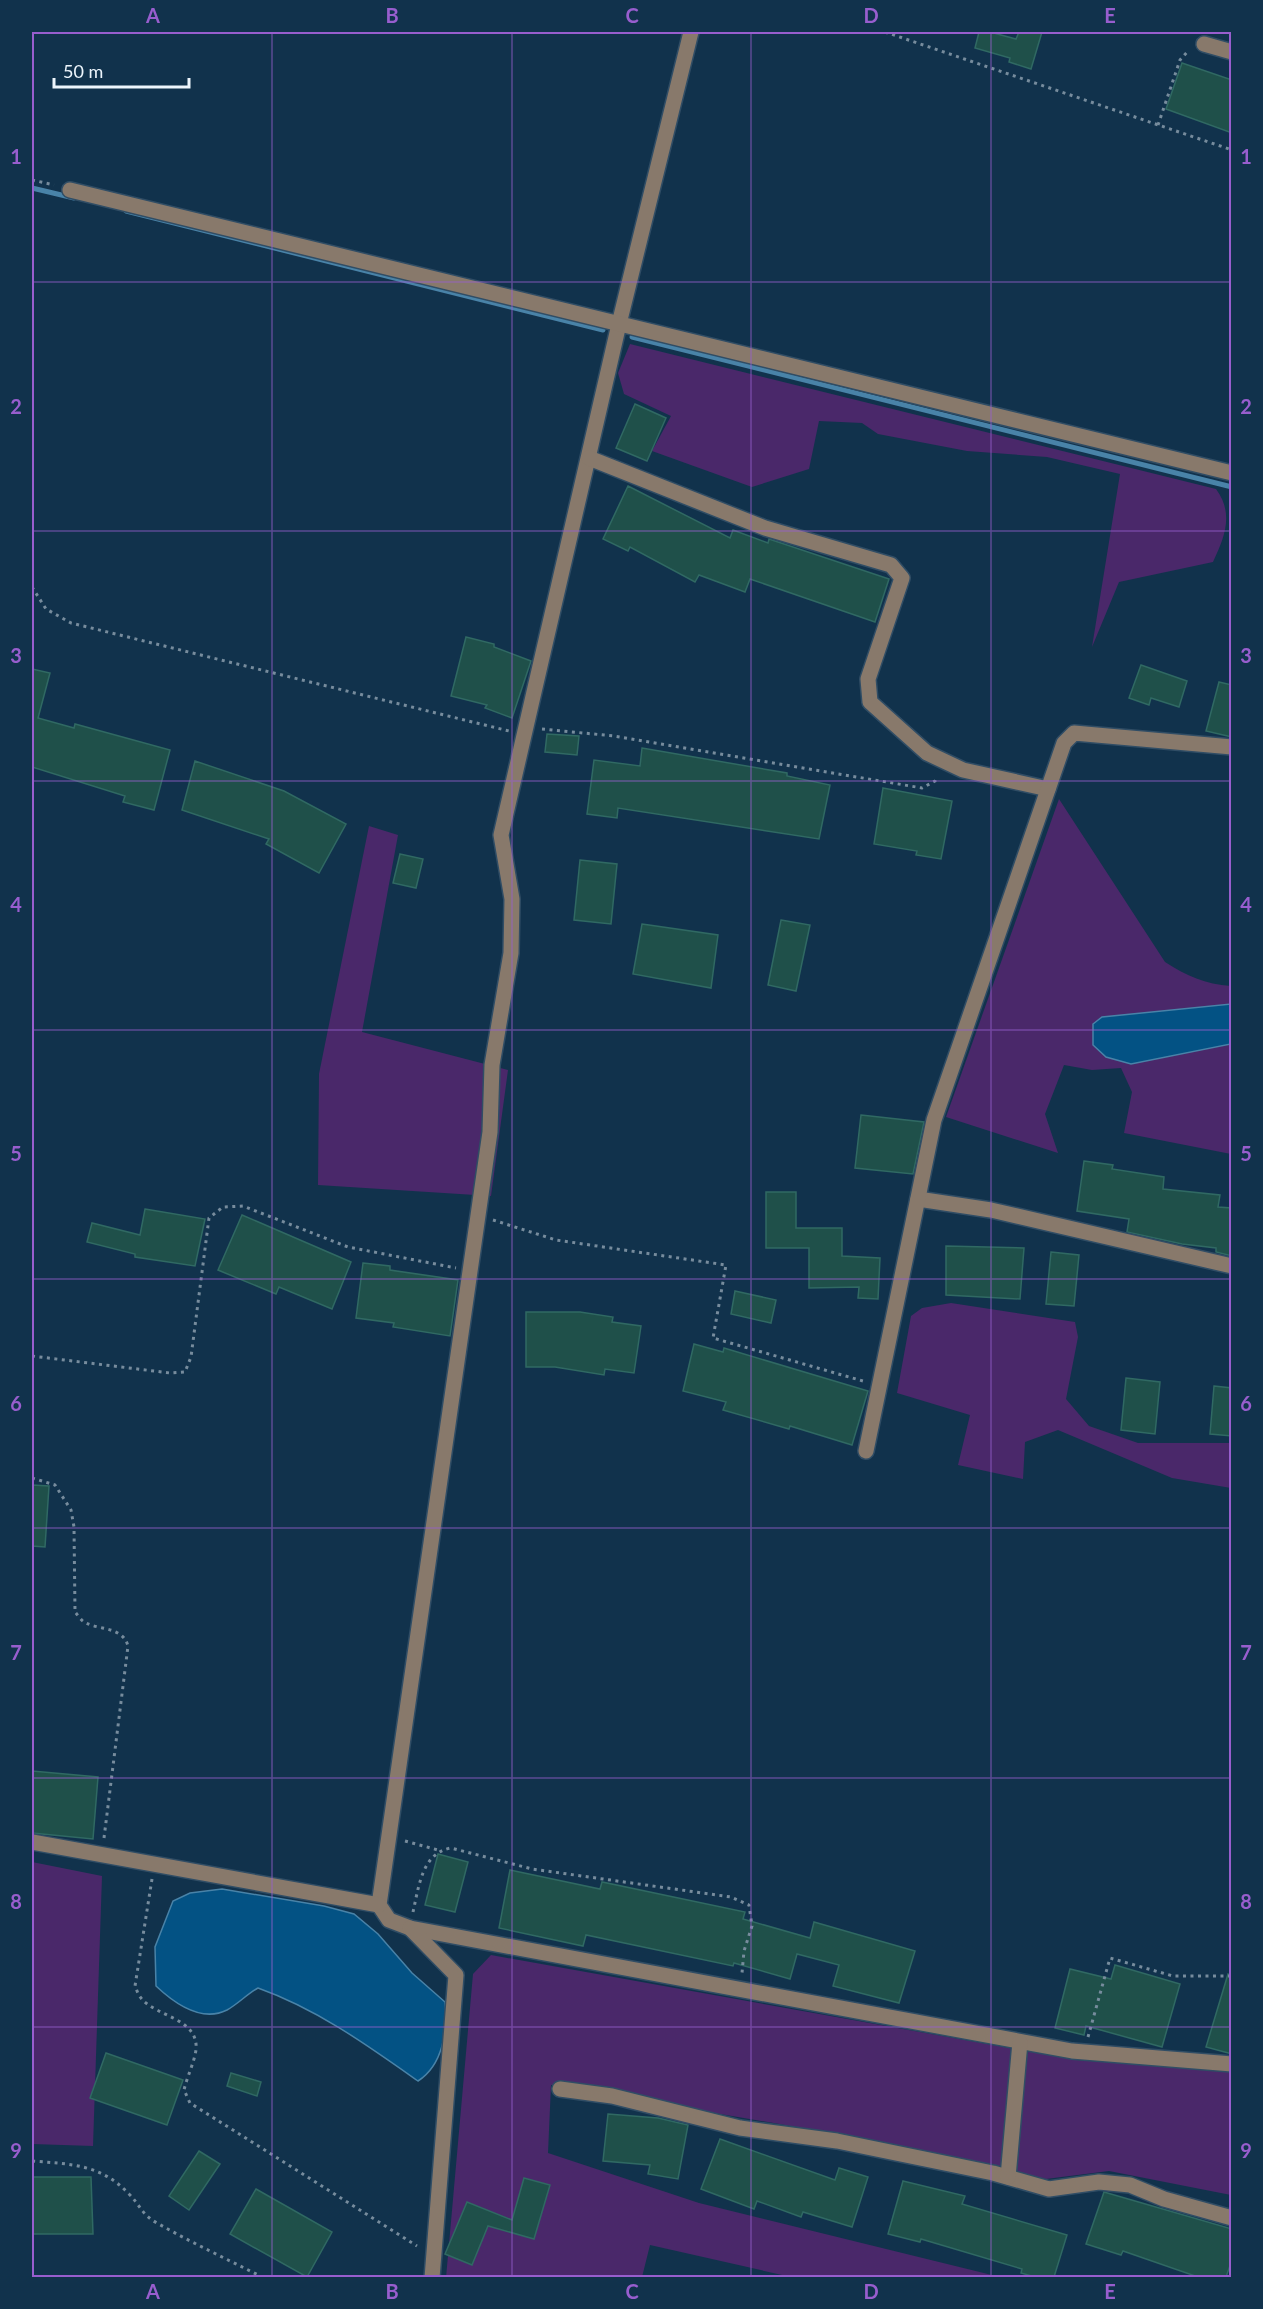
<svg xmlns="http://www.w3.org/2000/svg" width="1263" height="2309" font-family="Lato,sans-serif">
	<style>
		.green { fill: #4a286a }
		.water { fill: #035284; stroke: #4983a8; stroke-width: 1.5 }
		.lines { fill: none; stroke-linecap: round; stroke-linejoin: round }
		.stream { stroke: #4983a8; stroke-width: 5 }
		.building { fill: #1f504a; stroke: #306963; stroke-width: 1.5 }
		.minor-casing { stroke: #304d65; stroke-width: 18 }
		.path { stroke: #778c9d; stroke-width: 3; stroke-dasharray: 3 4.5; stroke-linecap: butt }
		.minor { stroke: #88796b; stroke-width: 15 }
		.grid { fill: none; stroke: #985ece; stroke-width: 1.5; stroke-opacity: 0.55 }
		.neatline { fill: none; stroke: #985ece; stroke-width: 2 }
		.grid-label { font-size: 20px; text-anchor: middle; font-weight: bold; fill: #985ece }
	</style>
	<rect width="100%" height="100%" fill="#11324c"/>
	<g class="green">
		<path d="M630,344L1216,489C1234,513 1225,537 1213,562L1119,582L1092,647L1120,474L1047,457L967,451L878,434L862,423L819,421L809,469L752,487L652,451L671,416L624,394L618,373Z"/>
		<path d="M1059,799L1165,962C1187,976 1205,984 1231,986V1154L1124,1133L1132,1092L1121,1068L1092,1070L1064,1065L1045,1114L1058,1153L946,1117Z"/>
		<polygon points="369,826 398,835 362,1032 508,1070 491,1196 318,1185 319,1074"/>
		<polygon points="951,1303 1075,1322 1078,1337 1066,1399 1089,1426 1138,1443 1231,1443 1231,1488 1172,1478 1058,1430 1025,1442 1023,1479 958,1465 970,1415 897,1393 911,1316 922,1308"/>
		<polygon points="32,1862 102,1876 93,2146 32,2144"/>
		<polygon points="491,1955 1076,2060 1231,2071 1231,2195 1109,2171 1046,2179 814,2130 551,2085 548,2153 699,2203 1000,2277 791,2277 650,2245 642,2277 446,2278 473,1974"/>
	</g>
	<g class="water">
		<polygon points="1231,1004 1231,1044 1131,1064 1106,1057 1093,1045 1093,1024 1102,1017"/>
		<path d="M222,1889L324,1906L354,1914L378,1934L412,1973L445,2002C448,2030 443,2065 418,2081C367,2045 317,2009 258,1988C247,1994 238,2004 227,2010C201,2023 174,2003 156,1986L155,1947L173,1901L190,1893Z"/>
	</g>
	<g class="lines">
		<g class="stream">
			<polyline points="32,188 74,198"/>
			<polyline points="126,211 603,330"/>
			<polyline points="632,337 1232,487"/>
		</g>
	</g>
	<g class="building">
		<polygon points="979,32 990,32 1016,39 1019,32 1042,32 1031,69 1009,62 1010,58 975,48"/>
		<polygon points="1182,63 1232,80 1232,133 1166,109"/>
		<polygon points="635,404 666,418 647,461 616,448"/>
		<polygon points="628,486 730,538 733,530 768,543 769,539 889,579 875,622 750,579 745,592 699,575 695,582 630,547 628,551 603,539"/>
		<polygon points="466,637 494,644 494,647 531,661 512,718 485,708 487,705 451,696"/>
		<polygon points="1141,665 1187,681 1179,707 1151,698 1149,705 1129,698"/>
		<polygon points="32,669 50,673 38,718 74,728 75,724 170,750 154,810 123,802 125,796 32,767"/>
		<polygon points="1219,682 1232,685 1232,737 1206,731"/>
		<polygon points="547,734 579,736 577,755 545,752"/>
		<polygon points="642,748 787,773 787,776 830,785 819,839 618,808 617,818 587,814 594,760 640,766"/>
		<polygon points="195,761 284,791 346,824 319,873 266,844 269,839 182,810"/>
		<polygon points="883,788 952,801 941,859 916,855 917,851 874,844"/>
		<polygon points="400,854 423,859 416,888 393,883"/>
		<polygon points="580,860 617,864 611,924 574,920"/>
		<polygon points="781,920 810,925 796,991 768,985"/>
		<polygon points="642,924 718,935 711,988 633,974"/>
		<polygon points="861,1115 924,1122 913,1174 855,1168"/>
		<polygon points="1084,1161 1113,1165 1112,1169 1164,1177 1163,1189 1220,1195 1218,1207 1232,1208 1232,1256 1216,1252 1216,1248 1182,1244 1127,1232 1129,1219 1077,1211"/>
		<polygon points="766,1192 796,1192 796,1228 842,1228 842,1256 880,1258 878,1299 858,1298 859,1287 809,1288 809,1248 766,1248"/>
		<polygon points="145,1209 205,1219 195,1266 135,1257 135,1254 87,1242 92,1223 140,1235"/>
		<polygon points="242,1215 351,1262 332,1309 279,1287 276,1294 218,1270"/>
		<polygon points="946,1246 1024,1248 1020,1299 946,1295"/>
		<polygon points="1051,1252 1079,1255 1074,1306 1046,1304"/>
		<polygon points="363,1263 390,1266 390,1270 458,1280 450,1336 393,1327 394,1323 356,1318"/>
		<polygon points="735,1291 776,1300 771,1323 731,1314"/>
		<polygon points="526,1312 580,1312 613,1317 612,1322 641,1326 634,1373 605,1369 604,1375 555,1367 526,1367"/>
		<polygon points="694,1344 723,1352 724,1348 868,1391 852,1445 790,1426 789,1429 723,1410 726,1402 683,1391"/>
		<polygon points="1126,1378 1160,1382 1155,1434 1121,1430"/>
		<polygon points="1214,1386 1232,1388 1232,1436 1210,1434"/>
		<polygon points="32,1485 49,1486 45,1547 32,1546"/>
		<polygon points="32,1771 98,1777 93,1839 32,1833"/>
		<polygon points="438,1854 468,1862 455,1912 425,1905"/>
		<polygon points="510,1870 600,1889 602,1882 745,1912 743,1919 810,1938 814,1922 915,1951 899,2003 833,1986 839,1965 797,1954 790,1979 734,1963 733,1966 586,1935 583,1946 499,1928"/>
		<polygon points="1115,1965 1180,1984 1162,2047 1086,2026 1084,2035 1055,2028 1070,1969 1111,1979"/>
		<polygon points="1228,1974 1232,1975 1232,2054 1206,2047"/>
		<polygon points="106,2053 183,2080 167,2125 90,2098"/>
		<polygon points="231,2073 261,2082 257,2096 227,2086"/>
		<polygon points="608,2114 658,2118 688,2125 678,2179 648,2174 650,2165 603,2161"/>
		<polygon points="720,2139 835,2180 839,2168 868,2177 852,2227 803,2212 801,2217 757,2201 754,2209 701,2189"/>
		<polygon points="199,2151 220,2164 189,2210 169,2196"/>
		<polygon points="32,2177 91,2177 93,2234 32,2234"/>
		<polygon points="524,2178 550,2185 534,2239 488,2226 472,2265 445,2254 467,2202 512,2220"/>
		<polygon points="903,2181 965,2196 962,2204 1067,2235 1054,2277 1035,2277 1021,2273 1022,2269 921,2239 920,2242 888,2234"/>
		<polygon points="256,2189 332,2232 307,2277 230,2234"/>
		<polygon points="1104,2192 1232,2229 1232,2260 1226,2277 1198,2277 1123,2251 1121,2255 1086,2244"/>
	</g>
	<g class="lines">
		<g class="minor-casing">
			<g id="minor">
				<polyline points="691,32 619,324 501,835 512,899 511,953 492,1065 490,1132 379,1905 389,1920 410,1928 1072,2051 1232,2064"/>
				<polyline points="1204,44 1232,52"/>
				<polyline points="70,190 1232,473"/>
				<polyline points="589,458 765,528 891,565 902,578 868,679 870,702 927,753 963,770 1048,789"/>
				<polyline points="918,1199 991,1210 1232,1266"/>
				<polyline points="866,1451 934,1120 1064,743 1074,733 1232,747"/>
				<polyline points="32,1842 379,1905"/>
				<polyline points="410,1928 456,1975 432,2278"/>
				<polyline points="560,2089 612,2096 740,2128 837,2141 993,2173 1049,2189 1099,2182 1130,2185 1164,2199 1232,2218"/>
				<polyline points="1008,2177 1020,2042"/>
			</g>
		</g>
		<g class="path">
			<polyline points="885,32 1232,150"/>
			<polyline points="1158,125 1180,60 1189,50"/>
			<polyline points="32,180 54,185"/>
			<polyline points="32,587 46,609 71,623 509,731"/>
			<polyline points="542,729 614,736 922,788 935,781 937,777"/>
			<polyline points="493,1220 556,1240 726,1265 713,1338 863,1381"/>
			<polyline points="32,1356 170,1373 185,1372 191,1357 209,1218 223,1207 243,1206 348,1247 456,1268"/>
			<path d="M32,1478L55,1485L71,1510L74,1527L75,1612C78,1615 81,1621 86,1623C100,1630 123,1627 128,1646L104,1838"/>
			<polyline points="405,1841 438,1850"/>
			<path d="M152,1879L135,1986C137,1990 138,1995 141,1998C156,2017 199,2018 196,2050C194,2063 187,2077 184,2090L190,2103L417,2246"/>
			<path d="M413,1912C419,1886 422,1853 451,1848L532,1869L731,1897L749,1905L752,1926L744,1951L742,1973"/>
			<polyline points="1088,2037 1110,1958 1173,1976 1232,1976"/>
			<path d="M32,2161C70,2164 101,2164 129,2194C140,2205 142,2215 157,2223C192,2243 229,2260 264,2278"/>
		</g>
		<use href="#minor" class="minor"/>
	</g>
	<path class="grid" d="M272,32V2278M512,32V2278M751,32V2278M991,32V2278M32,282H1232M32,531H1232M32,781H1232M32,1030H1232M32,1279H1232M32,1528H1232M32,1778H1232M32,2027H1232"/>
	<rect width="1263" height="2309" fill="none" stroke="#11324c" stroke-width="66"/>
	<path d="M54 78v9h135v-9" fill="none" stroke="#edf5fc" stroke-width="3"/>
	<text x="63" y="78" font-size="18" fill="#edf5fc" stroke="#11324c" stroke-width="4.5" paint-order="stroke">50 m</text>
	<rect x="33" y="33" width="1197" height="2243" class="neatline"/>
	<g class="grid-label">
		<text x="153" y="23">A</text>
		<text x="392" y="23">B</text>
		<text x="632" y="23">C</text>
		<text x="871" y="23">D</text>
		<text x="1110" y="23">E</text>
		<text x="16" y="164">1</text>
		<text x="1246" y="164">1</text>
		<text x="16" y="414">2</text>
		<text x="1246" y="414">2</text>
		<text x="16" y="663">3</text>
		<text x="1246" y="663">3</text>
		<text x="16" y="912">4</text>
		<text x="1246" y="912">4</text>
		<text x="16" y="1161">5</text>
		<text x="1246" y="1161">5</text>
		<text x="16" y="1411">6</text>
		<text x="1246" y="1411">6</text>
		<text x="16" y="1660">7</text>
		<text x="1246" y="1660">7</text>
		<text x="16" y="1909">8</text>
		<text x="1246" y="1909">8</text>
		<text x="16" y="2158">9</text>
		<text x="1246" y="2158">9</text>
		<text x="153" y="2299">A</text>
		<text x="392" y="2299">B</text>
		<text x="632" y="2299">C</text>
		<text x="871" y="2299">D</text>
		<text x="1110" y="2299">E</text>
	</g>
</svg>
